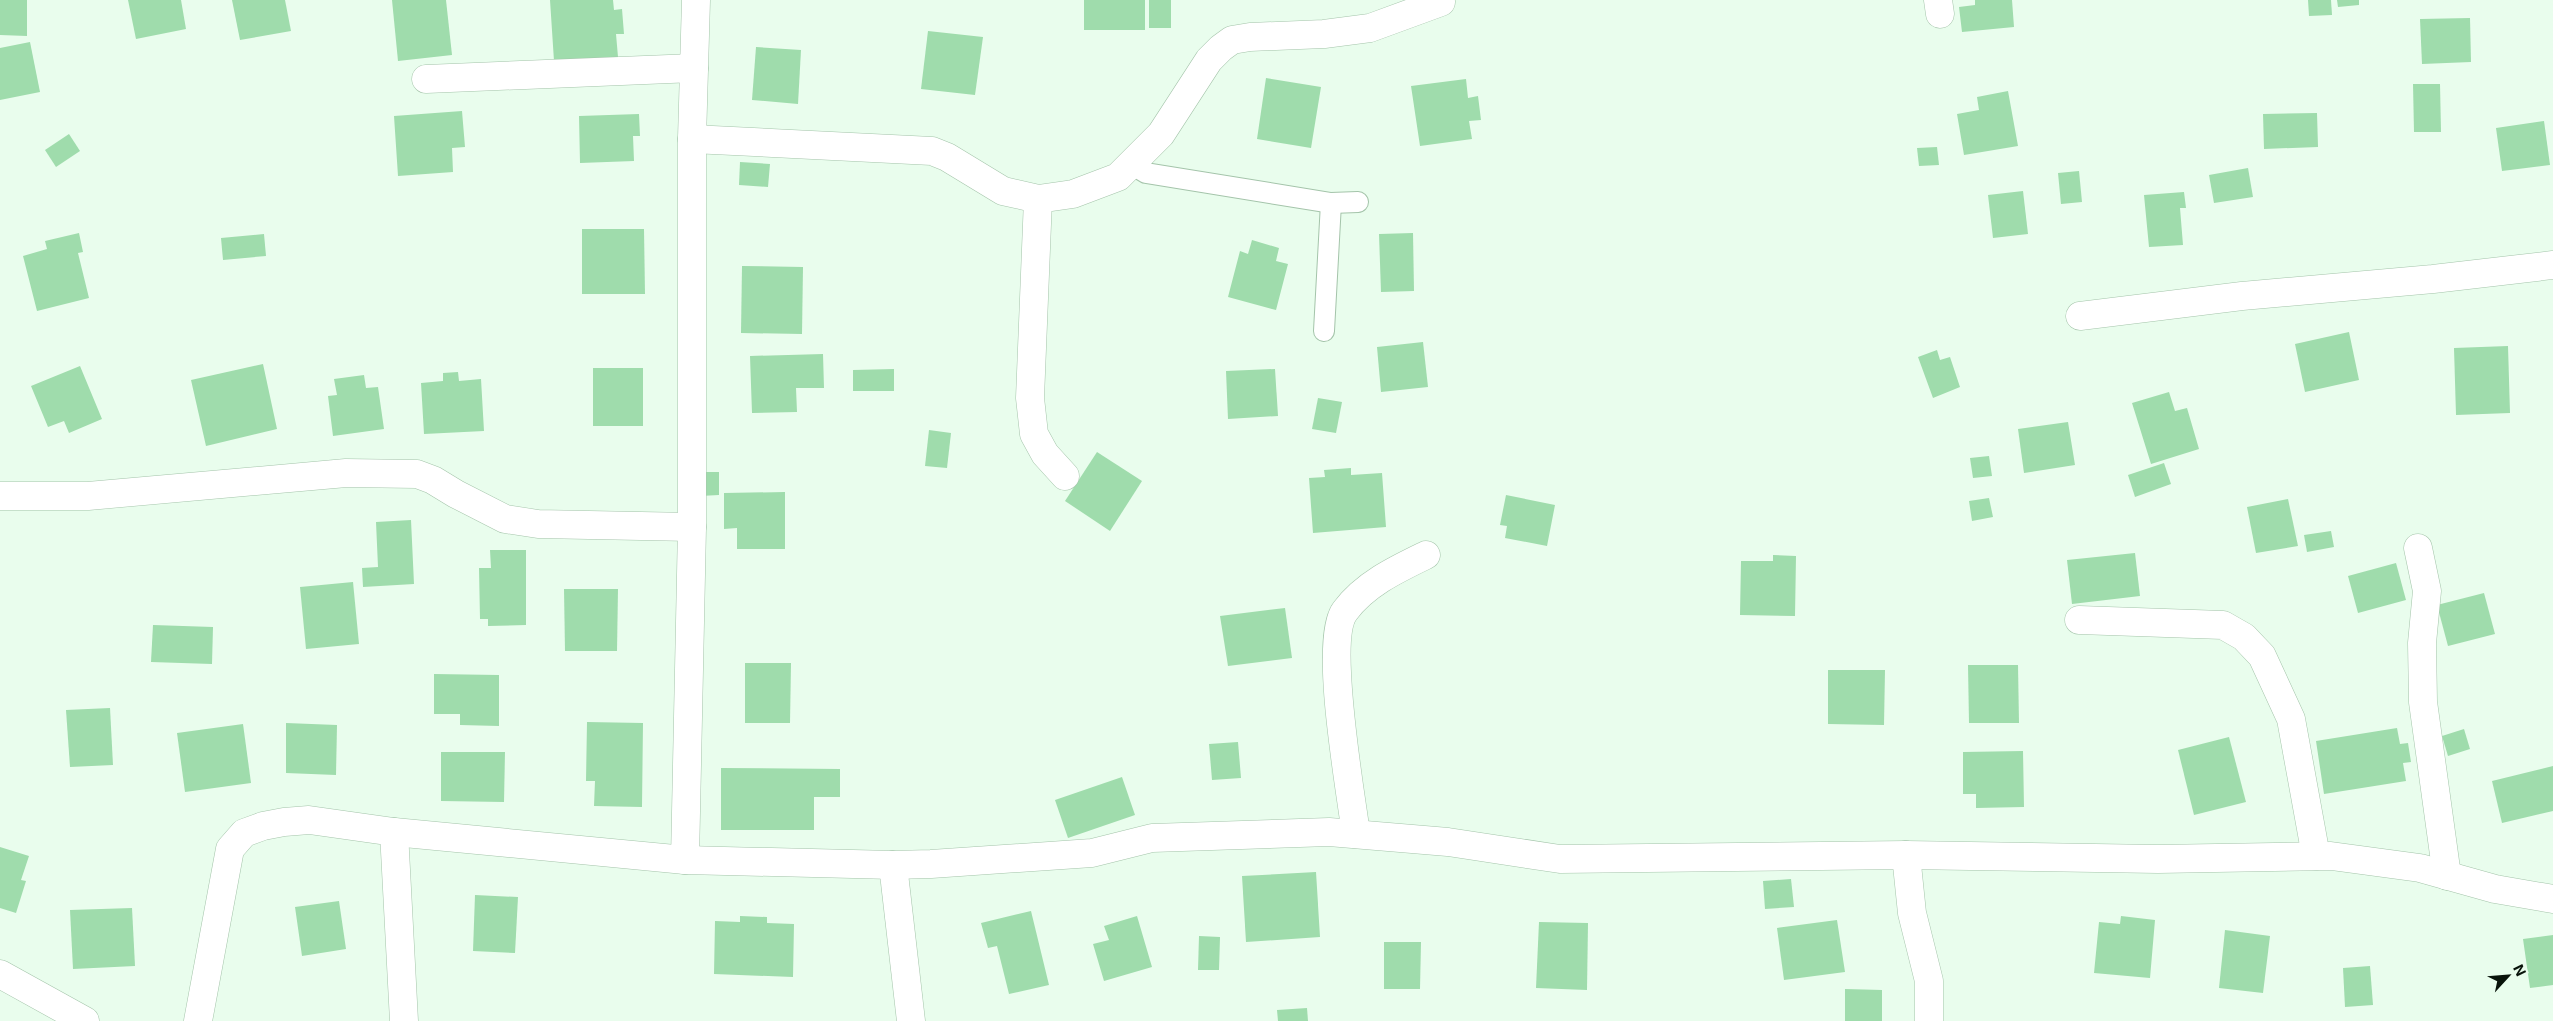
<svg xmlns="http://www.w3.org/2000/svg" width="2553" height="1021" font-family="Inter,sans-serif">
	<style>
		.building { fill: #9fdcac }
		.lines { fill: none; stroke-linecap: round; stroke-linejoin: round }
		.service-casing { stroke: #a4c4aa; stroke-width: 22 }
		.minor-casing { stroke: #a4c4aa; stroke-width: 29 }
		.service { stroke: #fff; stroke-width: 20 }
		.minor { stroke: #fff; stroke-width: 28 }
	</style>
	<rect width="100%" height="100%" fill="#e9fded"/>
	<g class="building">
		<polygon points="0,0 27,0 27,36 0,35"/>
		<polygon points="128,0 181,0 186,29 136,39"/>
		<polygon points="232,0 285,0 291,31 240,40"/>
		<polygon points="392,0 446,0 452,55 398,61"/>
		<polygon points="550,0 613,0 614,10 622,9 624,34 616,34 618,57 554,61"/>
		<rect x="1084" y="0" width="61" height="30"/>
		<rect x="1149" y="0" width="22" height="28"/>
		<polygon points="1975,0 2012,0 2014,27 1962,32 1959,7 1975,5"/>
		<polygon points="2308,0 2331,0 2332,15 2309,16"/>
		<polygon points="2337,0 2359,0 2359,5 2338,7"/>
		<polygon points="2470,18 2471,62 2422,64 2420,19"/>
		<polygon points="928,31 983,37 975,95 921,89"/>
		<polygon points="30,42 40,92 0,100 0,48"/>
		<polygon points="756,47 801,50 798,104 752,100"/>
		<polygon points="1266,78 1321,87 1311,148 1257,139"/>
		<polygon points="1466,79 1468,98 1478,96 1481,120 1469,121 1472,139 1420,146 1411,86"/>
		<polygon points="2413,84 2440,84 2441,132 2414,132"/>
		<polygon points="2008,91 2018,146 1964,155 1957,114 1979,110 1977,97"/>
		<polygon points="462,111 465,147 452,148 453,172 398,176 394,116"/>
		<polygon points="2317,113 2318,147 2264,149 2263,114"/>
		<polygon points="639,114 640,136 633,136 634,161 580,163 579,116"/>
		<polygon points="2544,121 2550,165 2502,171 2496,128"/>
		<polygon points="69,134 80,151 56,167 45,150"/>
		<polygon points="1937,147 1939,165 1919,166 1917,148"/>
		<polygon points="740,162 770,164 768,187 739,185"/>
		<polygon points="2248,168 2253,197 2214,203 2209,175"/>
		<polygon points="2079,171 2082,202 2061,204 2058,173"/>
		<polygon points="2023,191 2028,234 1993,238 1988,195"/>
		<polygon points="2184,192 2186,208 2180,208 2183,245 2149,247 2144,195"/>
		<polygon points="582,229 644,229 645,294 582,294"/>
		<polygon points="79,233 83,252 78,253 89,298 37,311 23,256 47,249 45,241"/>
		<polygon points="1413,233 1414,291 1381,292 1379,234"/>
		<polygon points="264,234 266,256 223,260 221,238"/>
		<polygon points="1252,240 1279,248 1276,261 1288,264 1276,310 1228,297 1240,251 1248,254"/>
		<polygon points="742,266 803,267 802,334 741,333"/>
		<polygon points="2349,332 2359,380 2305,392 2295,344"/>
		<polygon points="1423,342 1428,387 1381,392 1377,347"/>
		<polygon points="2508,346 2510,413 2456,415 2454,348"/>
		<polygon points="1937,350 1940,360 1950,357 1960,387 1933,398 1918,357"/>
		<polygon points="823,354 824,388 796,388 797,412 752,413 750,356"/>
		<polygon points="263,364 277,429 206,446 191,380"/>
		<polygon points="80,366 102,419 69,433 64,421 48,427 31,386"/>
		<rect x="593" y="368" width="50" height="58"/>
		<polygon points="894,369 894,391 853,391 853,370"/>
		<polygon points="1275,369 1278,416 1228,419 1226,371"/>
		<polygon points="458,372 459,381 481,379 484,431 424,434 421,383 443,381 443,373"/>
		<polygon points="364,375 366,388 378,387 384,429 333,436 328,396 337,395 334,379"/>
		<polygon points="2169,392 2175,411 2187,408 2199,449 2151,464 2132,403"/>
		<polygon points="1318,398 1342,402 1336,433 1312,429"/>
		<polygon points="2068,422 2075,465 2024,473 2018,429"/>
		<polygon points="929,430 951,433 947,468 925,466"/>
		<polygon points="1097,452 1142,481 1110,531 1065,501"/>
		<polygon points="1989,456 1992,476 1973,478 1970,458"/>
		<polygon points="2164,463 2171,484 2135,497 2128,475"/>
		<polygon points="1351,468 1351,475 1382,473 1386,527 1313,533 1309,478 1325,477 1324,470"/>
		<polygon points="699,472 719,472 719,495 700,496"/>
		<polygon points="785,492 785,549 737,549 737,528 724,529 724,493"/>
		<polygon points="1506,495 1555,505 1547,546 1505,538 1507,526 1500,525"/>
		<polygon points="1989,498 1993,517 1972,521 1969,501"/>
		<polygon points="2288,499 2298,546 2256,553 2247,507"/>
		<polygon points="411,520 414,584 363,587 362,568 378,567 376,522"/>
		<polygon points="2331,531 2334,547 2307,552 2304,535"/>
		<polygon points="490,550 526,550 526,625 488,626 488,619 480,619 479,568 491,568"/>
		<polygon points="2135,553 2140,596 2072,604 2067,560"/>
		<polygon points="1773,555 1796,556 1795,616 1740,615 1741,561 1773,561"/>
		<polygon points="2396,563 2406,600 2358,613 2348,576"/>
		<polygon points="353,582 359,644 306,649 300,587"/>
		<polygon points="564,589 618,589 617,651 565,651"/>
		<polygon points="2484,593 2495,634 2448,646 2437,605"/>
		<polygon points="1285,608 1292,658 1228,666 1220,616"/>
		<polygon points="153,625 213,627 212,664 151,662"/>
		<polygon points="745,663 791,663 790,723 745,723"/>
		<polygon points="1968,665 2018,665 2019,723 1969,723"/>
		<polygon points="1828,670 1885,670 1884,725 1828,724"/>
		<polygon points="434,674 499,675 499,726 460,725 460,714 434,714"/>
		<polygon points="110,708 113,765 70,767 66,710"/>
		<polygon points="587,722 643,723 642,807 594,806 595,781 586,781"/>
		<polygon points="286,723 337,725 336,775 286,773"/>
		<polygon points="243,724 251,783 185,792 177,733"/>
		<polygon points="2397,728 2400,744 2408,743 2411,762 2403,763 2406,781 2324,794 2316,741"/>
		<polygon points="2464,729 2470,749 2448,756 2442,736"/>
		<polygon points="2229,737 2246,802 2194,815 2178,750"/>
		<polygon points="1238,742 1241,778 1212,780 1209,744"/>
		<polygon points="2023,751 2024,807 1976,808 1976,794 1963,794 1963,752"/>
		<polygon points="441,752 505,752 504,802 441,801"/>
		<polygon points="2553,766 2553,811 2502,823 2492,781"/>
		<polygon points="721,768 840,769 840,797 814,797 814,830 721,830"/>
		<polygon points="1122,777 1135,815 1068,838 1055,800"/>
		<polygon points="0,847 29,856 21,880 26,881 16,913 0,908"/>
		<polygon points="1316,872 1320,937 1246,942 1242,876"/>
		<polygon points="1791,879 1794,907 1765,909 1763,881"/>
		<polygon points="475,895 518,897 515,953 473,951"/>
		<polygon points="339,901 346,949 302,956 295,907"/>
		<polygon points="132,908 135,966 73,969 70,910"/>
		<polygon points="1031,911 1049,985 1009,994 997,946 988,948 981,923"/>
		<polygon points="740,916 767,917 767,923 794,924 793,977 714,974 715,921 740,922"/>
		<polygon points="1137,916 1152,967 1104,981 1093,944 1109,940 1104,926"/>
		<polygon points="2121,916 2155,920 2150,978 2094,973 2099,922 2120,924"/>
		<polygon points="1837,920 1845,972 1784,980 1777,928"/>
		<polygon points="1539,922 1588,923 1587,990 1536,988"/>
		<polygon points="2225,930 2270,936 2263,993 2219,988"/>
		<polygon points="2553,935 2553,985 2530,988 2523,939"/>
		<polygon points="1199,936 1220,937 1219,970 1198,970"/>
		<polygon points="1384,942 1421,942 1420,989 1384,989"/>
		<polygon points="2370,966 2373,1005 2345,1007 2343,968"/>
		<polygon points="1845,989 1882,990 1882,1021 1845,1021"/>
		<polygon points="1307,1008 1308,1021 1278,1021 1277,1010"/>
	</g>
	<g class="lines">
		<g class="service-casing">
			<g id="service">
				<polyline points="1131,164 1146,173 1331,203 1358,202"/>
				<polyline points="1324,331 1331,203"/>
			</g>
		</g>
		<g class="minor-casing">
			<g id="minor">
				<polyline points="1938,0 1940,14"/>
				<polyline points="426,79 694,68"/>
				<polyline points="692,139 932,151 947,157 1003,191 1038,199 1073,194 1118,177 1161,134 1209,60 1221,48 1232,40 1250,37 1324,34 1370,28 1441,2"/>
				<polyline points="1038,199 1030,398 1034,434 1045,454 1065,476"/>
				<polyline points="2080,316 2242,296 2433,279 2553,265"/>
				<polyline points="0,496 88,496 346,473 417,474 433,480 456,494 505,519 538,524 692,527"/>
				<polyline points="2418,548 2427,591 2422,643 2423,702 2447,876"/>
				<polyline points="2079,620 2223,625 2244,637 2262,656 2291,719 2316,856"/>
				<polyline points="394,832 404,1021"/>
				<path d="M1356,834C1351,794 1323,640 1345,611C1365,584 1397,569 1426,555"/>
				<polyline points="1906,855 1912,913 1929,981 1929,1021"/>
				<polyline points="685,860 692,527 692,139 696,0"/>
				<polyline points="893,865 911,1021"/>
				<polyline points="0,974 85,1021"/>
				<polyline points="198,1021 230,849 244,833 263,826 284,822 309,820 394,832 685,860 893,865 931,864 1092,853 1152,838 1329,832 1448,842 1560,859 1906,855 2158,859 2331,856 2420,868 2495,889 2553,899"/>
			</g>
		</g>
		<use href="#service" class="service"/>
		<use href="#minor" class="minor"/>
	</g>
	<g transform="translate(2508 976) rotate(64)" stroke="#e9fded" stroke-width="4" paint-order="stroke">
	<path d="M0-4L9 19L0 12L-9 19Z" fill="#08130a"/>
	<text y="-8" font-size="14" font-weight="bold" text-anchor="middle" fill="#08130a">N</text>
	</g>
</svg>
